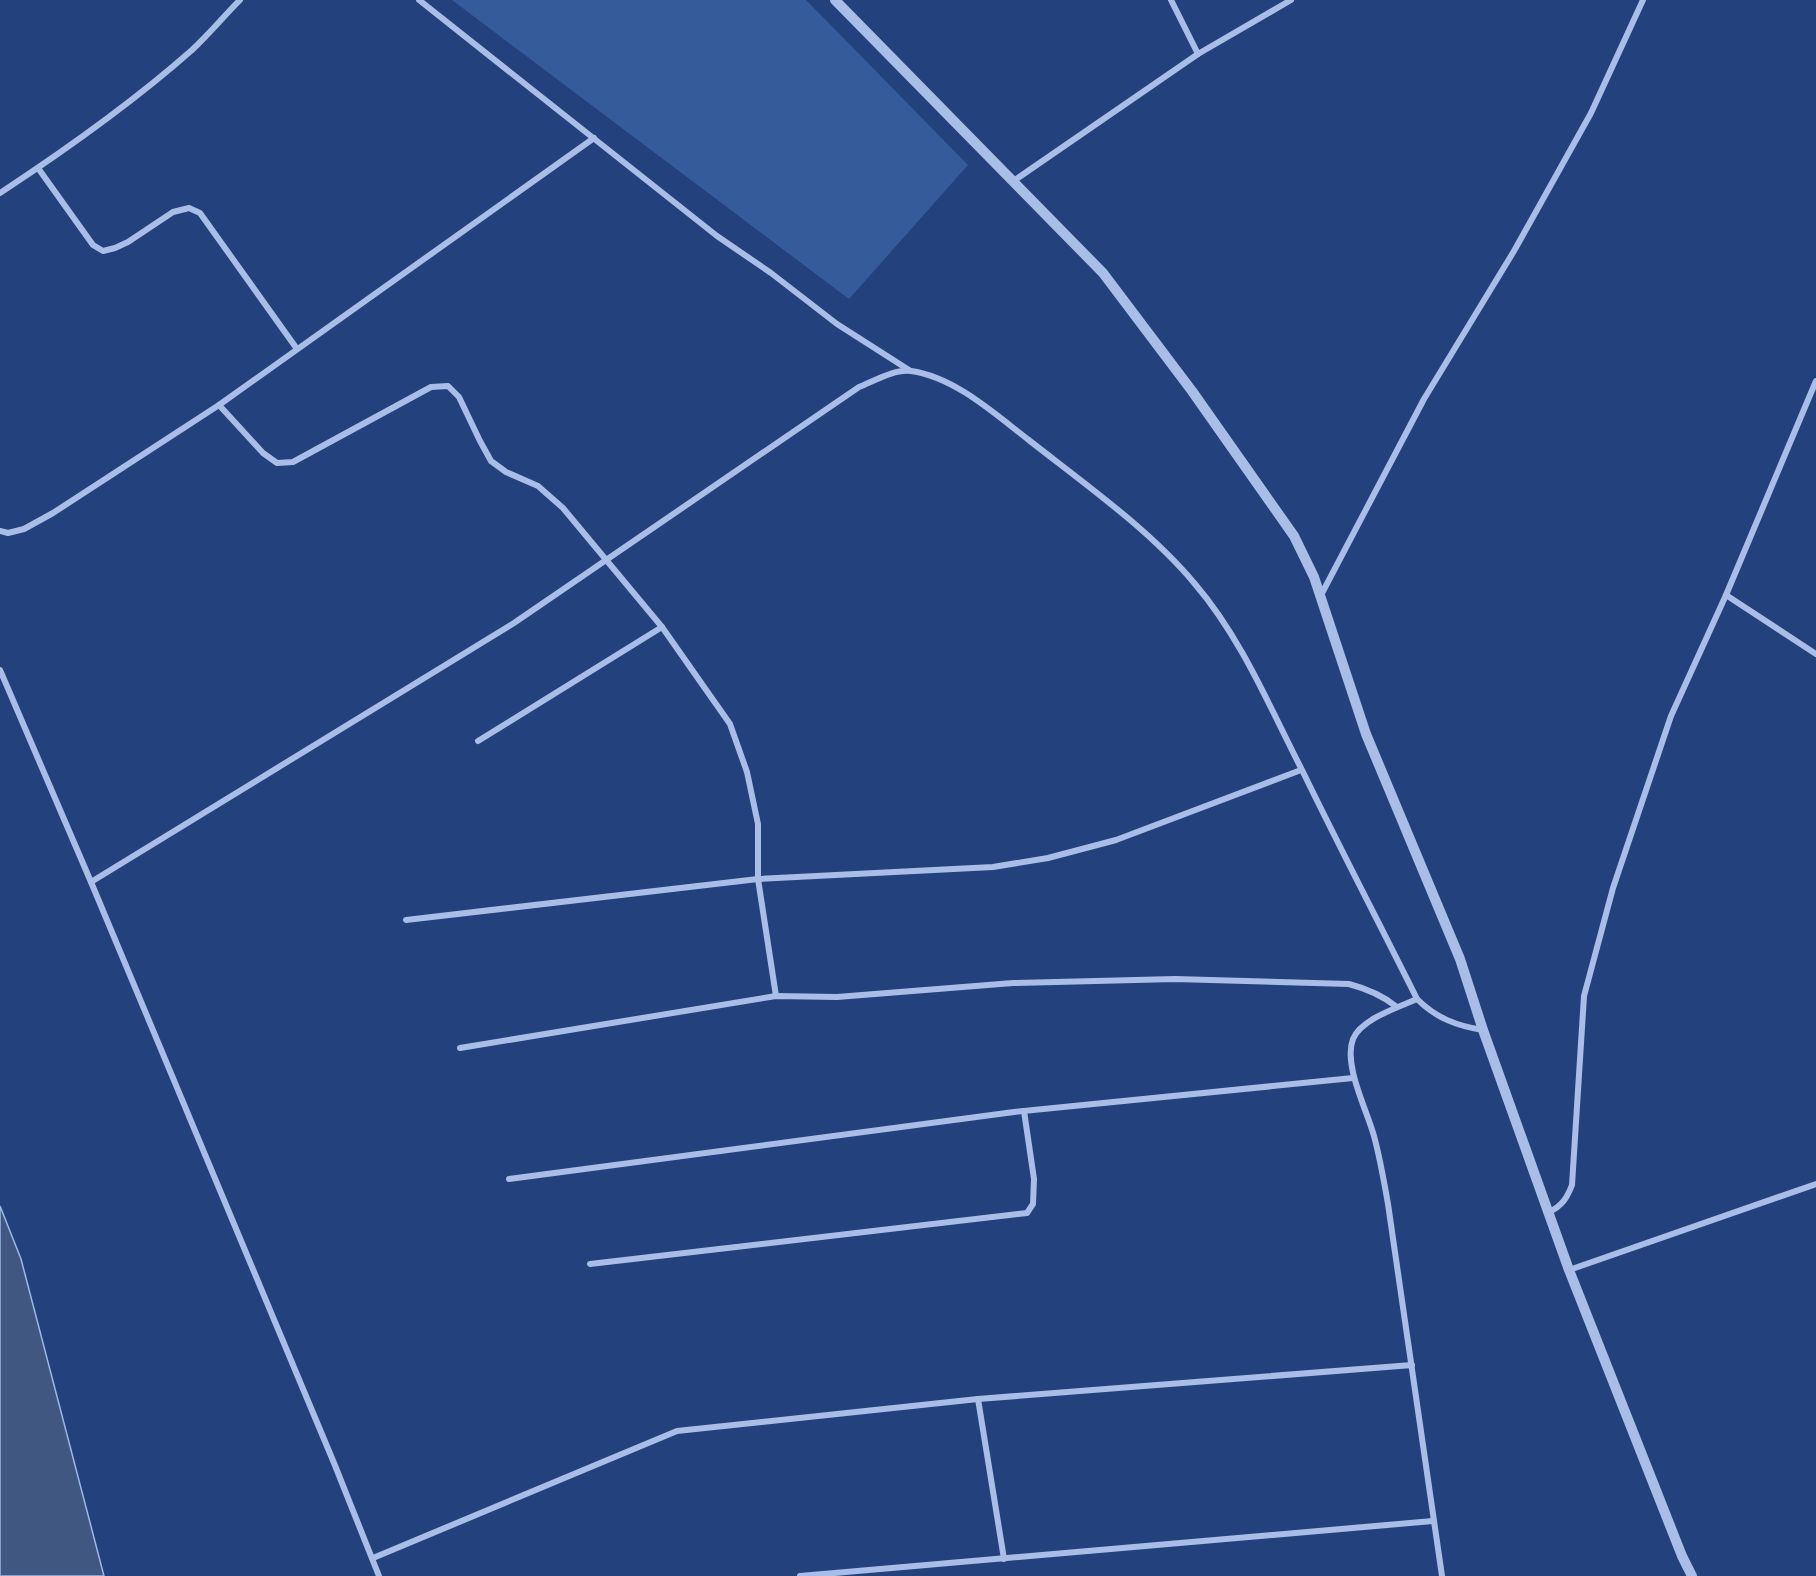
<svg xmlns="http://www.w3.org/2000/svg" width="1816" height="1576" font-family="'Alegreya Sans',sans-serif">
	<style>
		.green { fill: #365b9b }
		.water { fill: #405782; stroke: #9cb8e7; stroke-width: 1.5 }
		.lines { fill: none; stroke-linecap: round; stroke-linejoin: round }
		.minor { stroke: #a8bee6; stroke-width: 6 }
		.tertiary { stroke: #a8bee6; stroke-width: 10 }
	</style>
	<rect width="100%" height="100%" fill="#23427d"/>
	<polygon class="green" points="452,0 806,0 968,165 849,299"/>
	<polygon class="water" points="0,1206 21,1259 104,1576 0,1576"/>
	<g class="lines">
		<g class="minor">
			<polyline points="419,0 717,236 771,273 837,324 909,370"/>
			<polyline points="1171,0 1198,54"/>
			<polyline points="38,168 93,245 103,251 115,248 128,242 173,212 189,208 200,213 297,349"/>
			<polyline points="1012,182 1198,54 1291,0"/>
			<path d="M0,193C67,149 132,103 192,50C209,34 224,16 240,0"/>
			<polyline points="219,405 263,453 277,463 293,462 431,387 448,386 459,397 480,441 491,461 506,472 538,486 563,508 662,627 730,724 747,772 758,824 758,879 776,996"/>
			<polyline points="0,531 8,533 24,529 53,513 219,405 594,138"/>
			<polyline points="1726,595 1816,654"/>
			<polyline points="1320,597 1424,399 1514,251 1591,113 1643,0"/>
			<polyline points="0,670 91,882 334,1463 379,1576"/>
			<polyline points="478,741 662,627"/>
			<path d="M91,882L514,623L859,387C874,381 894,369 911,371C955,377 996,415 1030,441C1085,484 1150,530 1195,584C1242,639 1270,708 1303,772C1340,848 1379,923 1417,999C1436,1018 1457,1026 1483,1030"/>
			<polyline points="406,920 758,879 993,867 1048,858 1116,840 1301,770"/>
			<path d="M1417,999C1399,1007 1361,1019 1353,1039C1343,1065 1367,1110 1374,1136C1380,1158 1384,1181 1388,1204L1442,1576"/>
			<path d="M460,1048L776,996L837,997L1013,983L1175,979L1349,984C1368,989 1382,995 1397,1007"/>
			<polyline points="509,1179 1014,1112 1353,1078"/>
			<path d="M1549,1212C1562,1206 1567,1198 1572,1185L1584,996L1613,888L1671,716L1726,595L1816,381"/>
			<polyline points="590,1264 1027,1213 1033,1204 1034,1179 1024,1111"/>
			<polyline points="1569,1270 1816,1184"/>
			<polyline points="978,1399 1004,1559"/>
			<polyline points="373,1558 677,1431 978,1399 1412,1365"/>
			<polyline points="800,1576 1433,1521"/>
		</g>
		<polyline class="tertiary" points="835,0 1103,273 1192,391 1294,536 1314,577 1366,734 1460,959 1483,1030 1569,1270 1682,1556 1692,1576"/>
	</g>
</svg>
